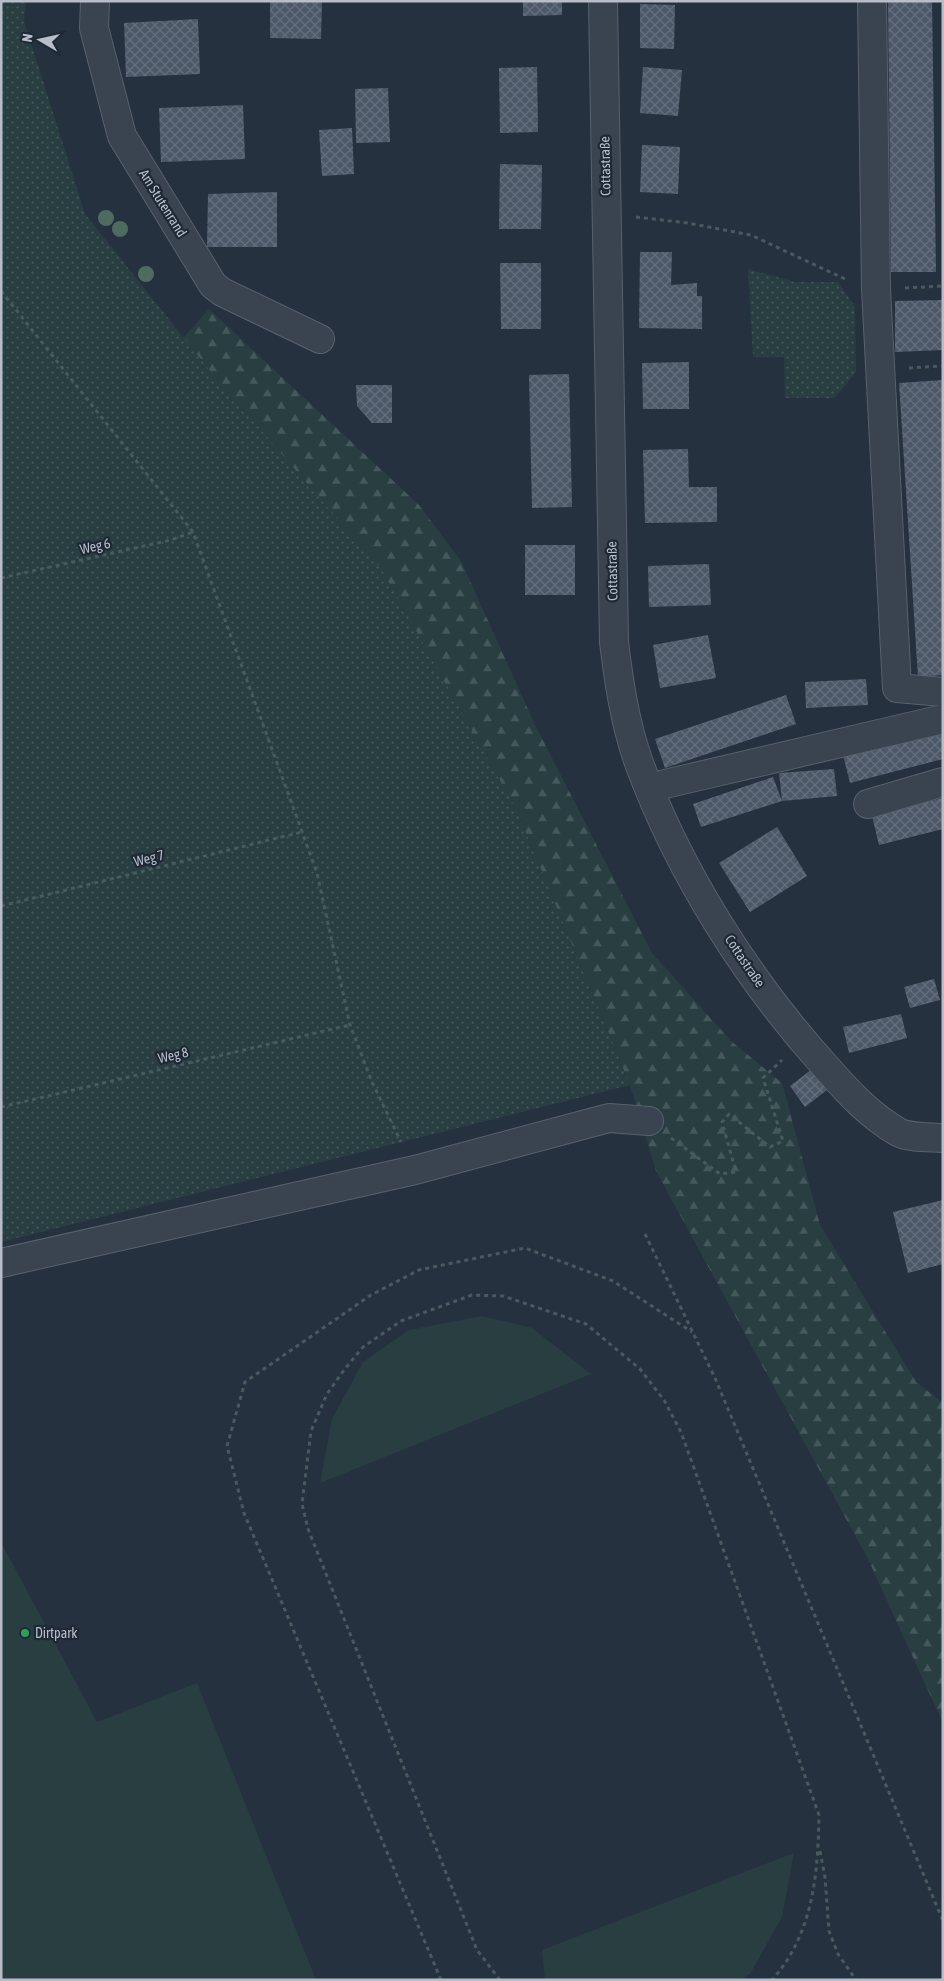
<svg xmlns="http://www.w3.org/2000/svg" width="944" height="1981" font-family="'Asap Condensed',sans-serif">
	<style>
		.grass { fill: #283e41 }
		.forest { fill: url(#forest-firs) }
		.park { fill: url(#park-dots) }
		.building { fill: url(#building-cross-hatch) }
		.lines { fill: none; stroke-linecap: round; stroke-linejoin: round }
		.minor-casing { stroke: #58616d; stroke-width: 30 }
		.path { stroke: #475b5e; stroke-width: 3; stroke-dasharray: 4 4; stroke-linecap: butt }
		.minor { stroke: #3a4350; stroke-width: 28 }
		.tree { fill: #4e6b5f }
		.leisure-dot { fill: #2e9e5b; stroke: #1f2835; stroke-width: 2 }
		.labels { text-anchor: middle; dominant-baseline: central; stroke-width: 4.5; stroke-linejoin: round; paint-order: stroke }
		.street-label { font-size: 14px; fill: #b7beca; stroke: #1f2835 }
		.poi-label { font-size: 14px; fill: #b7beca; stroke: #1f2835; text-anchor: start }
	</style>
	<defs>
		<pattern id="forest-firs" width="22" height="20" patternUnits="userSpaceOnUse" patternTransform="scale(1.25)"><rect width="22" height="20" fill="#283e41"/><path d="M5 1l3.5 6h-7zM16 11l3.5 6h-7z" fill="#45585b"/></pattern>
		<pattern id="park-dots" width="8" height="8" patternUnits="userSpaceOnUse" patternTransform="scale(1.25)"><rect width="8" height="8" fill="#283e41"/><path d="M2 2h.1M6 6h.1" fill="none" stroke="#45585b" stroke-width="1.8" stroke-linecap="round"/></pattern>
		<pattern id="building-cross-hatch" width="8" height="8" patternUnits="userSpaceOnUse" patternTransform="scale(1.25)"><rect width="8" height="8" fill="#4d5869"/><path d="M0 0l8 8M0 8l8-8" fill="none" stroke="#646e7d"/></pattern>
	</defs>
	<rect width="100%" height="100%" fill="#263140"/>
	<g class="grass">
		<polygon points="482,1316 532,1328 591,1374 320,1483 332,1419 363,1362 409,1330"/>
		<polygon points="1,1542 97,1722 197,1683 316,1980 1,1980"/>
		<polygon points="794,1853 782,1917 750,1974 741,1980 545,1980 542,1950"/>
	</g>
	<polygon class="forest" points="209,309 419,505 461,561 536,727 652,953 731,1041 782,1083 820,1225 916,1382 943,1403 943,1723 868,1559 656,1171 630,1085 516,809 211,372 183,338"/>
	<g class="park">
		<polygon points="1,1 26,1 24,21 85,214 211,372 382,570 516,809 630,1085 1,1242"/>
		<polygon points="748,269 795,282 838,282 855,307 856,372 835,398 785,398 784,357 753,357"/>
	</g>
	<g class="building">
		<polygon points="270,1 322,1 321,39 270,38"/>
		<polygon points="523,1 562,1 562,15 523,16"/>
		<polygon points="888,1 932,1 936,272 891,272"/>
		<polygon points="640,4 675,5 674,49 640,48"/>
		<polygon points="198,19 200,74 126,77 124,23"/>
		<polygon points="537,67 538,132 500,133 499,68"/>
		<polygon points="643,67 682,70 678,116 640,113"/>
		<polygon points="388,88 390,142 356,143 355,89"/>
		<polygon points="243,105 245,159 161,162 159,108"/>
		<polygon points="352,128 354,174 322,176 319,130"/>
		<polygon points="642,145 680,147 678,194 640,192"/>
		<polygon points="500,164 542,165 541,229 499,229"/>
		<polygon points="277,192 277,247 207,247 208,194"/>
		<polygon points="640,252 672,252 671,285 697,283 697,296 702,296 702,329 639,328"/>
		<polygon points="500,263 541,263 541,329 501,329"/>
		<polygon points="943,300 943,350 895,352 895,301"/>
		<polygon points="689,362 689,409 643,409 642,363"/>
		<polygon points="569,374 572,507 532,508 529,375"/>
		<polygon points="943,380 943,675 918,677 899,383"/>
		<polygon points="356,385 392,385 392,423 372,423 357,406"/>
		<polygon points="688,449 689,487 717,487 717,522 645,523 643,450"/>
		<rect x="525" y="545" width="50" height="50"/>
		<polygon points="709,564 711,605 649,607 648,566"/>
		<polygon points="708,635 716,678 660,688 653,645"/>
		<polygon points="866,679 868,705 806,708 805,682"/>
		<polygon points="786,695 796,724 665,768 655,739"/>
		<polygon points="943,725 943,759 850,783 842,751"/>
		<polygon points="834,769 837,796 782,801 701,827 693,804 773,777 782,801 779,773"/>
		<polygon points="943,798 943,829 879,845 872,816"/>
		<polygon points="777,827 807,876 750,912 719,863"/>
		<polygon points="934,979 940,1000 910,1008 904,987"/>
		<polygon points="901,1014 907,1038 849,1053 843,1027"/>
		<polygon points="811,1070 827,1090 805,1107 790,1086"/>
		<polygon points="943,1200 943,1264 908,1273 893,1212"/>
	</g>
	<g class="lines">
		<g class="minor-casing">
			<g id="minor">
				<polyline points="95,1 94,28 122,136 213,285 222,292 320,339"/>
				<path d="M603,1L614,642C619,683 625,724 639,763C679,872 748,981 826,1067C848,1092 869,1115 898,1132C909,1138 930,1137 943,1138"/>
				<polyline points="872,1 876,289 897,688 943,692"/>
				<polyline points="650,790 665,784 943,719"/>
				<polyline points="868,804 943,782"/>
				<polyline points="1,1263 415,1170 609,1118 649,1121"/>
			</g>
		</g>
		<g class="path">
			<polyline points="636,217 688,223 751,235 845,279"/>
			<polyline points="905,288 943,286"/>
			<polyline points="1,291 193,532 317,873 350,1025 372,1082 401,1142"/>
			<polyline points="909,368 943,366"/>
			<polyline points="1,578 171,540 193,532"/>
			<polyline points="1,906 302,832"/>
			<polyline points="1,1107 350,1025"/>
			<polyline points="671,1138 720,1174 736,1172 722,1122 729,1114 770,1147 783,1141 763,1078 782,1060"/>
			<polyline points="645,1234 715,1378 943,1921"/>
			<polyline points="820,1851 825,1877 829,1931 838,1954 856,1980"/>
			<polyline points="441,1980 244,1513 227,1446 245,1382 371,1295 419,1270 525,1248 613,1281 692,1332"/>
			<path d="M500,1980L477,1950L308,1529L302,1504L311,1431L327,1394L344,1370L363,1347L401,1321L472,1295L503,1296L586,1324L640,1369L664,1400L681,1432L819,1815C818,1875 813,1934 772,1980"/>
		</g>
		<use href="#minor" class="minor"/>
	</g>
	<g class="tree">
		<circle cx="106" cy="218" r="8"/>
		<circle cx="120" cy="229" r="8"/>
		<circle cx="146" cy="274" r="8"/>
	</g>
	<circle class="leisure-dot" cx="25" cy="1633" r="5"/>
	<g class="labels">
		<g class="street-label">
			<text transform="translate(605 166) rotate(-91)">Cottastraße</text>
			<text transform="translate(163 203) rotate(58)">Am Stutenrand</text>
			<text transform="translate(95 546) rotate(-13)">Weg 6</text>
			<text transform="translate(612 571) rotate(-91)">Cottastraße</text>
			<text transform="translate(149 858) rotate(-14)">Weg 7</text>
			<text transform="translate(745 961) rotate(56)">Cottastraße</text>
			<text transform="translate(173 1055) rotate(-13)">Weg 8</text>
		</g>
		<g class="poi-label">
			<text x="35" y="1633">Dirtpark</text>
		</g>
	</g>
	<rect width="944" height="1981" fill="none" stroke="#b7beca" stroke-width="5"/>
	<g transform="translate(40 40) rotate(279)" stroke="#1f2835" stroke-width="4" paint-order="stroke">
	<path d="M0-4L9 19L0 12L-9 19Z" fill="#b7beca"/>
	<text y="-8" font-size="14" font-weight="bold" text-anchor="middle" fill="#b7beca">N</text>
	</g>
</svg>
